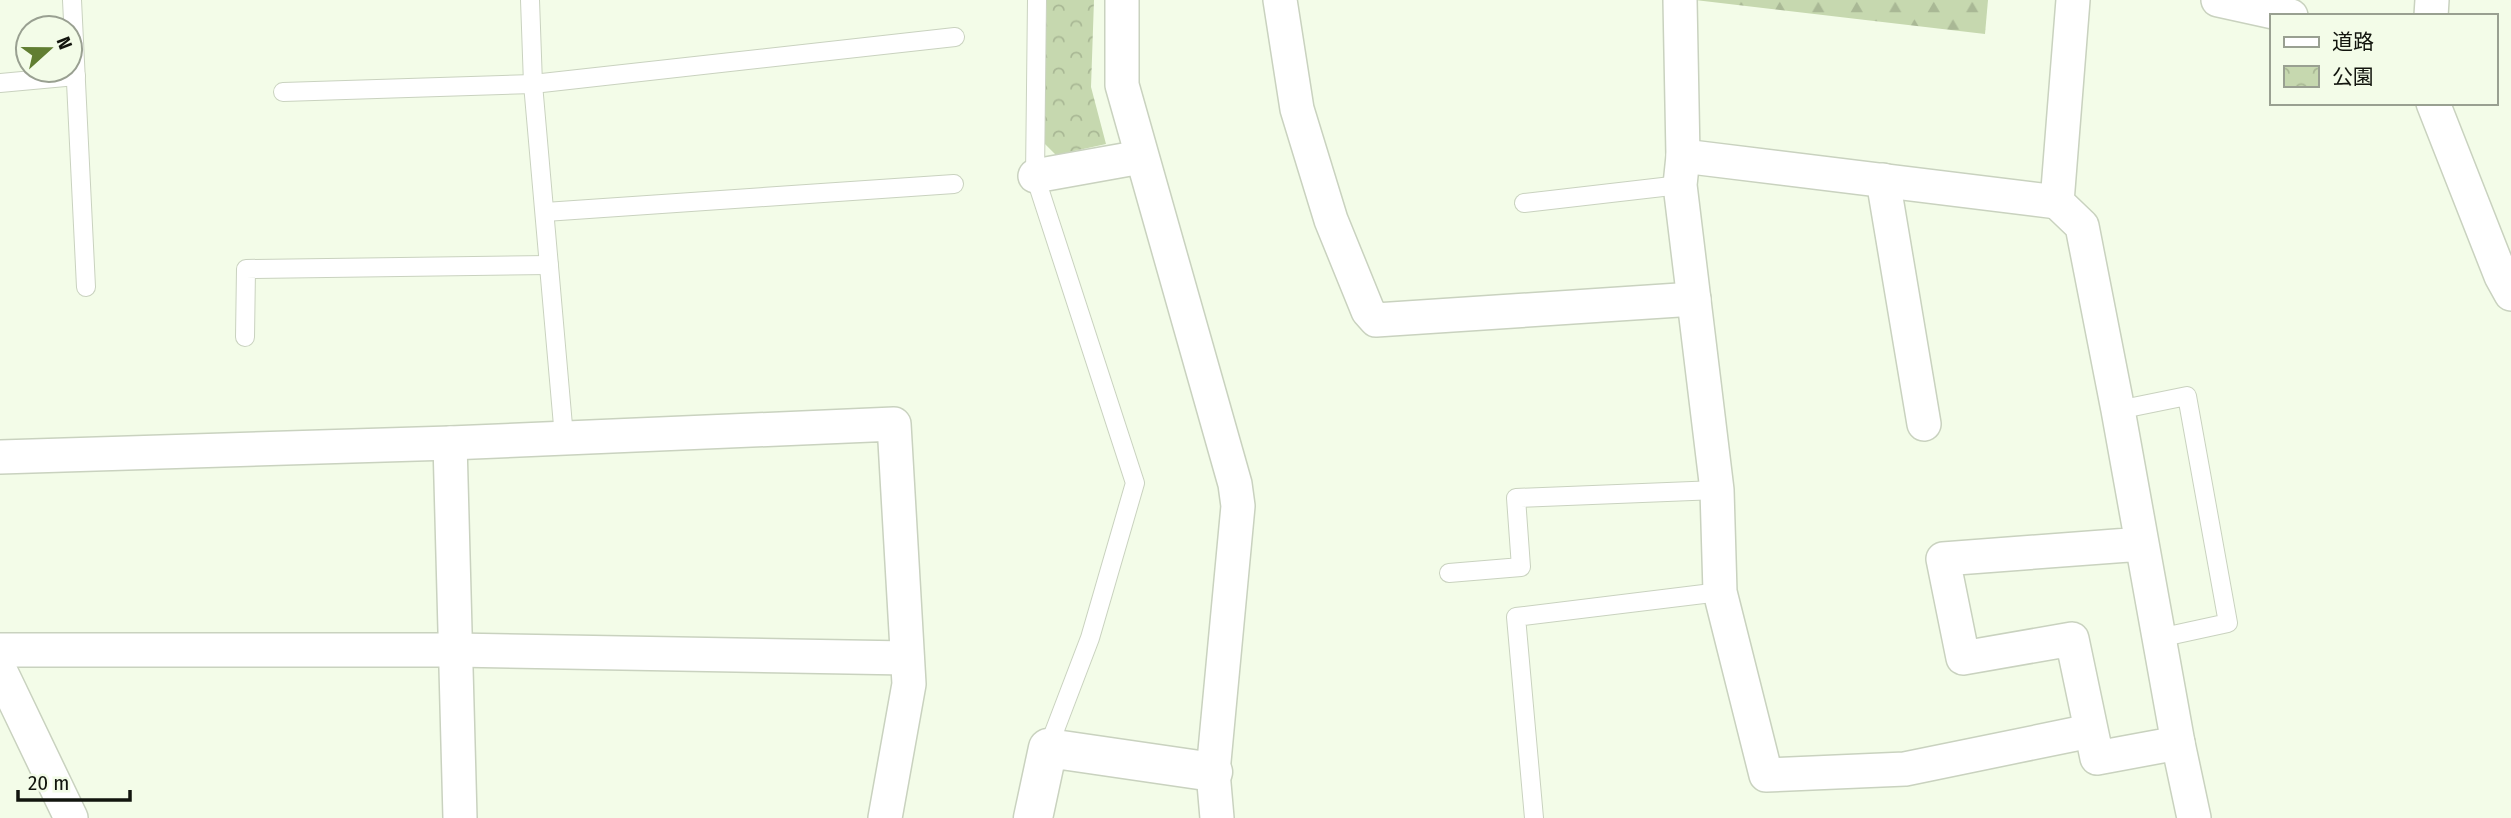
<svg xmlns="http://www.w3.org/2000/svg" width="2511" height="818" font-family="'Fira Sans Condensed','Noto Sans JP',sans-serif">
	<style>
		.forest { fill: url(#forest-firs) }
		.park { fill: url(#park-crowns) }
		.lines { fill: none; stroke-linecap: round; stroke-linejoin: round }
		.service-casing { stroke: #c9d2bf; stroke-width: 20 }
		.minor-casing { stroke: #c9d2bf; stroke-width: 36 }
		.tertiary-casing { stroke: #c9d2bf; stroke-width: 41 }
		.service { stroke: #fff; stroke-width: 18 }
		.minor { stroke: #fff; stroke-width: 33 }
		.tertiary { stroke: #fff; stroke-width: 38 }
	</style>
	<defs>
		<pattern id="forest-firs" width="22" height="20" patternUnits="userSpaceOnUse" patternTransform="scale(1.75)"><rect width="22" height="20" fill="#c6d8af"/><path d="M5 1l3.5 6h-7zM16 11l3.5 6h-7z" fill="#a9b895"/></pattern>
		<pattern id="park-crowns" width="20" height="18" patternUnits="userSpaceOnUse" patternTransform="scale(1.75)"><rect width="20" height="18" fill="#c6d8af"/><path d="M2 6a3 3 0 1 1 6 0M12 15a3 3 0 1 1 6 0" fill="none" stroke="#a9b895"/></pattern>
	</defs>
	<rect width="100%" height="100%" fill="#f3fce8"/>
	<polygon class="forest" points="1695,0 1988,0 1985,34"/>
	<polygon class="park" points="1047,0 1094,0 1091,87 1106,144 1056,155 1042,141"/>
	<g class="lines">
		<g class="service-casing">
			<g id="service">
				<polyline points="72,0 86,287"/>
				<polyline points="530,0 533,84 564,437"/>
				<polyline points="1037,0 1035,176 1135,483 1090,638 1048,748"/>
				<polyline points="0,83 76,76"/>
				<polyline points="283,92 533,84 955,37"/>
				<polyline points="1524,203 1680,185"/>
				<polyline points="545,212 954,184"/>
				<polyline points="245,337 246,269 549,265"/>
				<polyline points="2118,410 2187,396 2228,623 2159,638"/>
				<polyline points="1449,573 1521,567 1516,498 1717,490"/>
				<polyline points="1534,818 1516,617 1720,592"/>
			</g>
		</g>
		<g class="minor-casing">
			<g id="minor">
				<polyline points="1122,0 1122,85 1235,484 1238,506 1213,772 1217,818"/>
				<polyline points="1280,0 1297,109 1331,220 1368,311 1376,320 1694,299"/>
				<polyline points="1680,0 1683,156 1680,185 1717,490 1720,592 1766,775 1905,769 2090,731"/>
				<polyline points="2073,0 2057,202 2082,226 2118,410 2178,743 2097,758 2072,639 1963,658 1943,559 2142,544"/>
				<polyline points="2218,0 2291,16"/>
				<polyline points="2431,16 2432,0"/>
				<polyline points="2433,103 2501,276 2511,294"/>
				<polyline points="1683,156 2057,202"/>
				<polyline points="1035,176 1141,157"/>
				<polyline points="1883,180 1924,424"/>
				<polyline points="450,443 460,818"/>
				<polyline points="0,457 450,443 894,424 909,684 885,818"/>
				<polyline points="0,650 455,650 907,658"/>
				<polyline points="0,670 71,818"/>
				<polyline points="2178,743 2194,818"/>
			</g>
		</g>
		<g class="tertiary-casing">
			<polyline id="tertiary" points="1033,818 1048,748 1213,772"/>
		</g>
		<use href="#service" class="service"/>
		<use href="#minor" class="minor"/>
		<use href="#tertiary" class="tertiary"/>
	</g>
	<rect x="2270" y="14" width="228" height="91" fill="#f3fce8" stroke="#99a091" stroke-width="2"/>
	<rect x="2284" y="37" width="35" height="10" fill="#ffffff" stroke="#99a091" stroke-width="2"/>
	<text x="2332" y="49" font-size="21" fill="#12150e">道路</text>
	<rect x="2284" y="66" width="35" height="21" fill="url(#park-crowns)" stroke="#99a091" stroke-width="2"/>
	<text x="2332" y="84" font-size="21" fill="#12150e">公園</text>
	<g transform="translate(49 49) rotate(69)"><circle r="33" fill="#f3fce8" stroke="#99a091" stroke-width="2"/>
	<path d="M0-5L12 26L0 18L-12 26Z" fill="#617e32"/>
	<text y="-10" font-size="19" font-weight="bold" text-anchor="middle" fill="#12150e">N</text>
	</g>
	<path d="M18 790v10h112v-10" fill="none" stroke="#12150e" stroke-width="3.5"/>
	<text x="28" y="790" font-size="21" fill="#12150e" stroke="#f3fce8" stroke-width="5" paint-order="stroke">20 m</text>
</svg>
